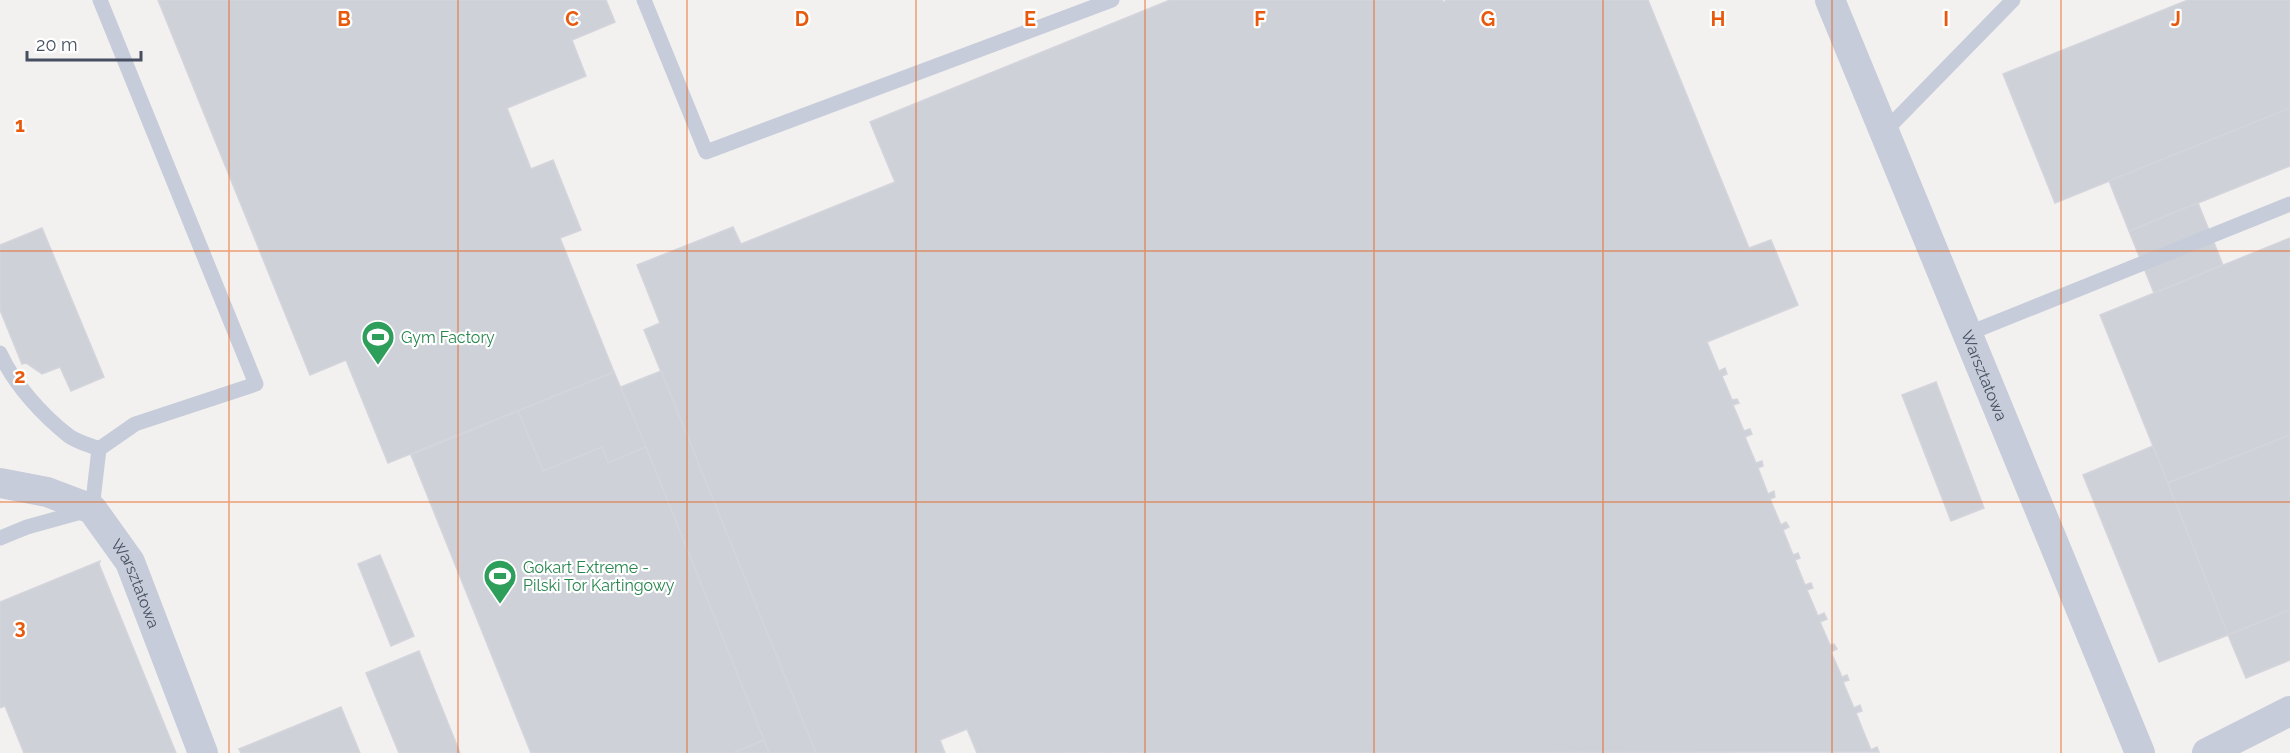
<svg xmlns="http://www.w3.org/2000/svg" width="2290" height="753" font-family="Raleway,sans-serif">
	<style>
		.building { fill: #cfd1d8; stroke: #d4d5dc; stroke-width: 1.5 }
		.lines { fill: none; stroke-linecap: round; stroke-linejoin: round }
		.service { stroke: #c6ccd9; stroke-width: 15 }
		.minor { stroke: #c6ccd9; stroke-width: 30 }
		.grid { fill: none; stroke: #e8590c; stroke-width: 1.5; stroke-opacity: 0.55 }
		.labels { text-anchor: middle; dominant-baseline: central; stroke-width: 4.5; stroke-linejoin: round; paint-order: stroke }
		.leisure-label { font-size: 16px; fill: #27864d; stroke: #fff; text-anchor: start }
		.street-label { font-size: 16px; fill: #464f60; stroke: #fff }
		.grid-label { font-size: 20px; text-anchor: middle; font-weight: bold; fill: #e8590c; stroke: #fff; stroke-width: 4.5; stroke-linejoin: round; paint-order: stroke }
	</style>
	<rect width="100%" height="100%" fill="#f3f1f0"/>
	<g class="building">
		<polygon points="158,0 606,0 615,22 572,40 586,76 507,108 531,169 553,160 581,230 560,238 614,372 388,463 346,360 310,375"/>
		<polygon points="1170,0 1442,0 1443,2 1448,0 1648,0 1749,248 1771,240 1798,305 1707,342 1719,371 1725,368 1727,374 1722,376 1732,400 1737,399 1739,403 1733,405 1744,431 1750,429 1752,434 1745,437 1756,463 1762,461 1763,466 1758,468 1768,494 1774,491 1775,497 1770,499 1781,525 1786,522 1789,527 1783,530 1793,555 1798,553 1800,558 1795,560 1805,585 1811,583 1813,588 1807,590 1818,616 1824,613 1827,619 1820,622 1830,645 1834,644 1837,649 1831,652 1842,677 1847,675 1849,680 1843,682 1854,708 1860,705 1862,711 1856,713 1871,750 1877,747 1879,752 977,753 967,729 940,740 945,753 816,753 644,330 660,323 637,265 733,227 741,244 895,182 870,122"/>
		<polygon points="2188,0 2290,0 2290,108 2055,203 2003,74"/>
		<polygon points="2290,108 2290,166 2129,231 2109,181"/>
		<polygon points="2198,203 2223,265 2154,293 2129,231"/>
		<polygon points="42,228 104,377 71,391 60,367 42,374 26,363 22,364 0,310 0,245"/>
		<polygon points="2290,238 2290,435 2168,483 2100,315"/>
		<polygon points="661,371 816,753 769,753 621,387"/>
		<polygon points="614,372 646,447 608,463 602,447 543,471 518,411"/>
		<polygon points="1936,382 1984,508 1951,521 1902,395"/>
		<polygon points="518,411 543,471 602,447 608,463 646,447 764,740 733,753 531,753 411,455"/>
		<polygon points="2290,435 2290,610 2228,635 2168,483"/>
		<polygon points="2153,446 2228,635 2159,662 2083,475"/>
		<polygon points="380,555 414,636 391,646 358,564"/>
		<polygon points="100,561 99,564 176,753 24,753 5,706 0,708 0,602"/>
		<polygon points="2290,610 2290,660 2246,678 2228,635"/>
		<polygon points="419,651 460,753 399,753 366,673"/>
		<polygon points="341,707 360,753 241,753 239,749"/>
		<polygon points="764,740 769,753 733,753"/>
	</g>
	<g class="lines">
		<g class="service">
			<polyline points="644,0 706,152 1112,0"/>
			<polyline points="1884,132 2013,0"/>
			<polyline points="1967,334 2290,204"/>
			<path d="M0,353C14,384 42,415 69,436C77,442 90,445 99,449"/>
			<polyline points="0,538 27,527 92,509 99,449 135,424 256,384 100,0"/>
		</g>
		<g class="minor">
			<path id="s1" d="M1830,0L2140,753"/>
			<path id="s2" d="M0,483L47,492L92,509L130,562L203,753"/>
			<polyline points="2207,753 2290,711"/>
		</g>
	</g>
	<path class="grid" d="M229,0V753M458,0V753M687,0V753M916,0V753M1145,0V753M1374,0V753M1603,0V753M1832,0V753M2061,0V753M0,251H2290M0,502H2290"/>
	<defs>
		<g id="stadium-pin" transform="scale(1.725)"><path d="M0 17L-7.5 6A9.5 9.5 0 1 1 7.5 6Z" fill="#2e9e5b" stroke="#fff"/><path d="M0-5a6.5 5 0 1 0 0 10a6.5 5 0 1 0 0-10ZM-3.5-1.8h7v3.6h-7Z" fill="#fff"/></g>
	</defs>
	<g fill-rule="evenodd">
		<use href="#stadium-pin" x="378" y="337"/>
		<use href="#stadium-pin" x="500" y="576"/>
	</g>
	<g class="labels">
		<g class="leisure-label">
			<text x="401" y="337">Gym Factory</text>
			<text x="523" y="567">Gokart Extreme -<tspan x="523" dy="18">Pilski Tor Kartingowy</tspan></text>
		</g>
		<g class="street-label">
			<text stroke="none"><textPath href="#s1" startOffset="406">Warsztatowa</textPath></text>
			<text stroke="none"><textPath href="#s2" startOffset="183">Warsztatowa</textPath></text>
		</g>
	</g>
	<g class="grid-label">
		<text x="344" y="26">B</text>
		<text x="572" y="26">C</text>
		<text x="802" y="26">D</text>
		<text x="1030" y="26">E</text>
		<text x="1260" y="26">F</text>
		<text x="1488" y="26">G</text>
		<text x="1718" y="26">H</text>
		<text x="1946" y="26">I</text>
		<text x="2176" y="26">J</text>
		<text x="20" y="132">1</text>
		<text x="20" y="383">2</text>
		<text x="20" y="634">3</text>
	</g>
	<path d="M27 51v9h114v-9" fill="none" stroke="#464f60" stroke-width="3"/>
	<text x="36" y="51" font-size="18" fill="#464f60" stroke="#ffffff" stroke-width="4.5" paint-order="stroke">20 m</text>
</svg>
